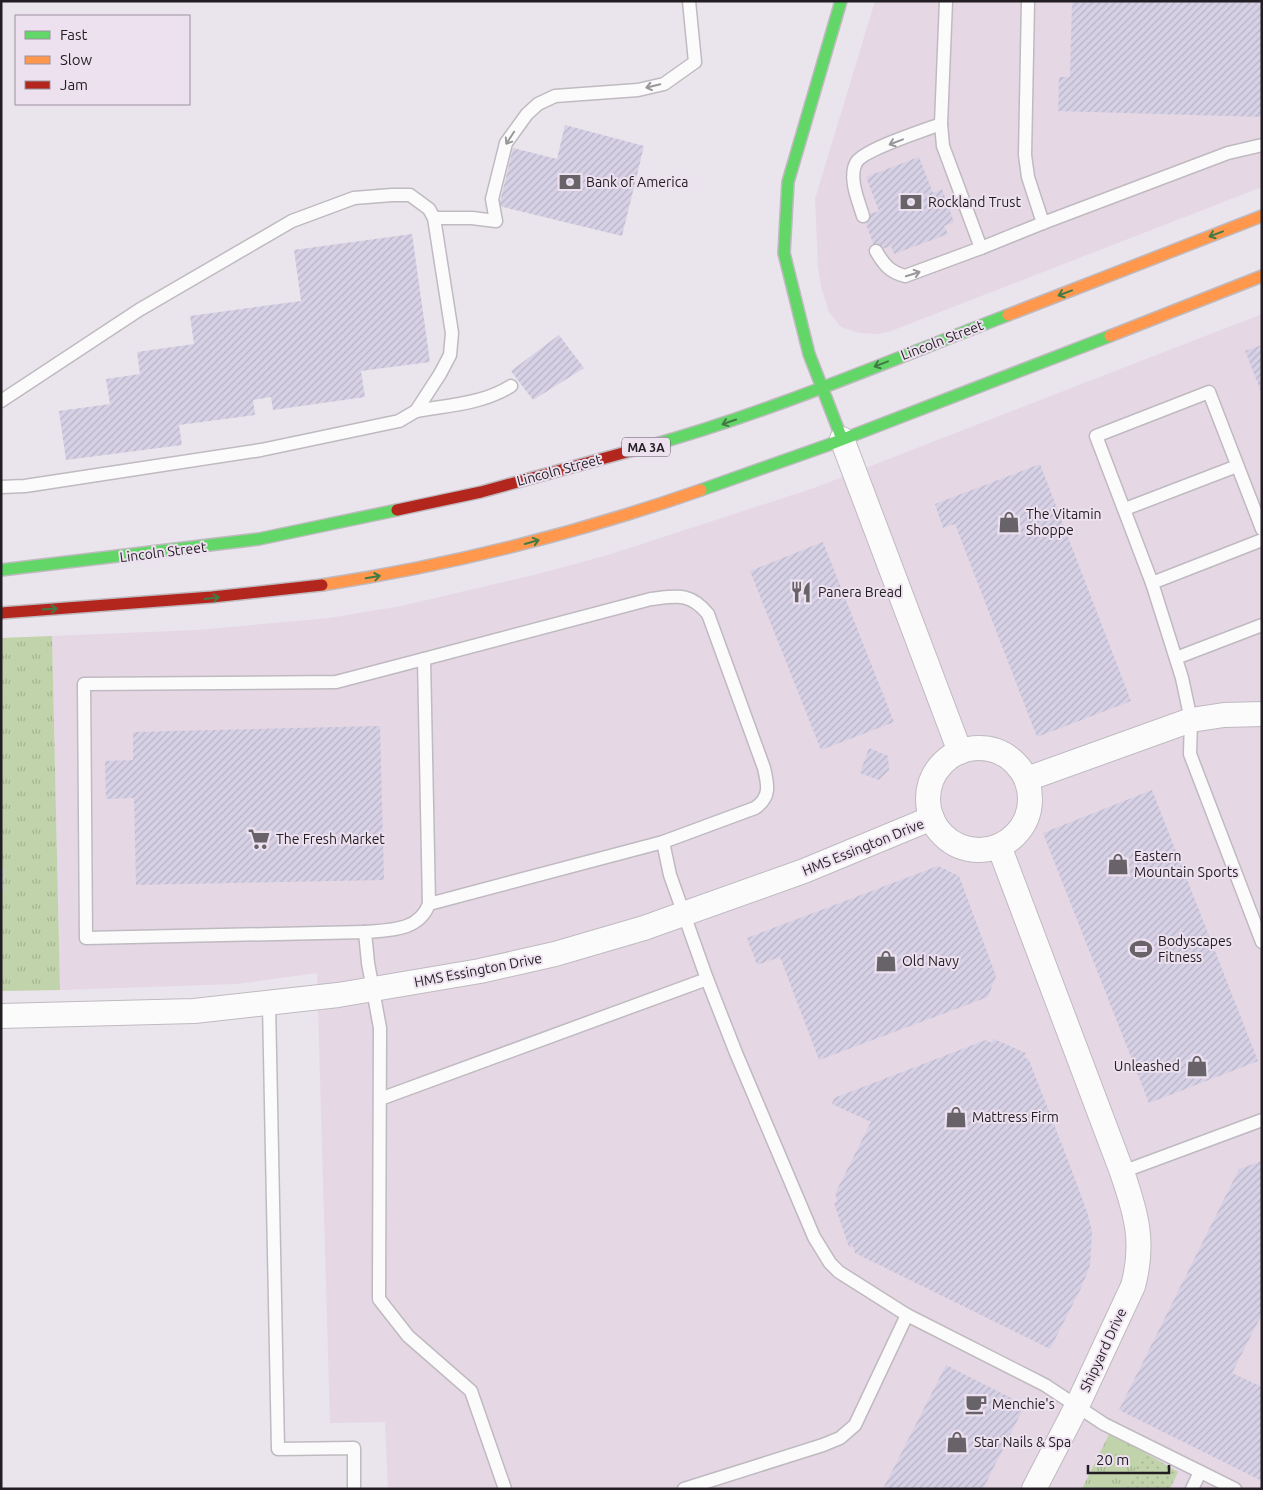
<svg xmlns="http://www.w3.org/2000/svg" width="1263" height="1490" font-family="Ubuntu,sans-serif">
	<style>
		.commercial { fill: #e5d7e4 }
		.grass { fill: url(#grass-tufts) }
		.park { fill: url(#park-dots) }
		.building { fill: url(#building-hatch) }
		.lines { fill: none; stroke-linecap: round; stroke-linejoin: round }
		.lane-casing { stroke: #bfbac0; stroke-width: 15 }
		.street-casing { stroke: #bfbac0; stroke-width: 26 }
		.fast-casing { stroke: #bfbac0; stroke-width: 14 }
		.slow-casing { stroke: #bfbac0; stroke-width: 14 }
		.jam-casing { stroke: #bfbac0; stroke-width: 14 }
		.lane { stroke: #fcfbfc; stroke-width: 12 }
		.street { stroke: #fcfbfc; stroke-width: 24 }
		.fast { stroke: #63d668; stroke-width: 11 }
		.slow { stroke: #ff974d; stroke-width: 11 }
		.jam { stroke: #b3261e; stroke-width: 11 }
		.oneway { stroke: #99979a }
		.oneway2 { stroke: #427a45 }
		.labels { text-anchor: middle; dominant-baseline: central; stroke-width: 4; stroke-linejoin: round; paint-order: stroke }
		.shield { fill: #ede0ef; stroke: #5e5860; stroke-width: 1 }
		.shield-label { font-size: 12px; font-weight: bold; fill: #211d22 }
		.poi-label { font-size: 14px; fill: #211d22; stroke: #ede0ef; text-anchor: start }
		.street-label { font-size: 14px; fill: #211d22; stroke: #ede0ef }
	</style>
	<defs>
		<pattern id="grass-tufts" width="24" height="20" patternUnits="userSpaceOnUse" patternTransform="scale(1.25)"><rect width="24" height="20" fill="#c0d3aa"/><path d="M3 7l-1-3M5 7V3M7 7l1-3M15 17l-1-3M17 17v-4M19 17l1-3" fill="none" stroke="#a5b592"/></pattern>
		<pattern id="park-dots" width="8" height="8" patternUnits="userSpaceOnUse" patternTransform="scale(1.25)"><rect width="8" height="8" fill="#c0d3aa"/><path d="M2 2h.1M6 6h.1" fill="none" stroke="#a5b592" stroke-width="1.8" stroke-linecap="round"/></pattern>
		<pattern id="building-hatch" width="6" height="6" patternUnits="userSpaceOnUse" patternTransform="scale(1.25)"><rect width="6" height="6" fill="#d7d1e6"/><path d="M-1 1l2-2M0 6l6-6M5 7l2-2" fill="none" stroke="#b8b3c5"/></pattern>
	</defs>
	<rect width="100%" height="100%" fill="#eae4ec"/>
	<g class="commercial">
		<polygon points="875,1 1262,1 1262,187 891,331 879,334 859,333 841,327 829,312 821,287 818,266 815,199"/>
		<polygon points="1262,314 1262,1489 388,1489 385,1422 330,1423 317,973 236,984 60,990 52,636 197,630 329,618 401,606 534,575 608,555 814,488"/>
	</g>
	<g class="grass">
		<polygon points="52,636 60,990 1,991 1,638"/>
		<polygon points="1110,1432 1144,1452 1126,1489 1082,1489"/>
	</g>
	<polygon class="park" points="1144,1452 1178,1472 1170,1489 1126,1489"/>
	<g class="building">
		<polygon points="1072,1 1262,1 1262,117 1058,111 1059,77 1070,77"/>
		<polygon points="565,125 644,146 622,236 499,206 513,148 557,159"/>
		<polygon points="919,157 933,193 942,189 954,222 944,226 948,234 894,254 891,246 876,251 863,216 879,211 866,177"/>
		<polygon points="412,234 430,362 361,371 365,397 273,410 271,397 253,400 255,415 179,425 182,445 66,460 59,411 110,404 106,379 140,374 137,352 194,344 190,316 301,301 294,250"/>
		<polygon points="559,335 584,368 533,400 511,371"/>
		<polygon points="1262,345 1262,394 1245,351"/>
		<polygon points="1040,464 1131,701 1037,737 955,524 943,528 935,504"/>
		<polygon points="823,542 894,722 821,750 750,571"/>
		<polygon points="380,726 384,880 136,885 134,798 106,799 105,761 133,760 133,732"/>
		<polygon points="869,748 888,756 889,770 879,780 860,773"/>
		<polygon points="1152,790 1258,1061 1149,1103 1043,833"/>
		<polygon points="938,866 959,876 996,976 988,997 819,1060 780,957 757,965 747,938"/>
		<rect x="1" y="867" width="2" height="25"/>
		<polygon points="994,1039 1026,1053 1024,1057 1029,1060 1060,1140 1057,1142 1061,1142 1085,1206 1084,1210 1086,1208 1092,1231 1090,1265 1082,1286 1050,1349 855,1253 853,1246 849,1247 834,1203 838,1201 835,1194 871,1122 832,1104 834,1098 986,1040 992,1043"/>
		<polygon points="1262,1161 1262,1314 1232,1373 1262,1387 1262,1481 1119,1410 1239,1169"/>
		<polygon points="946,1365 1025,1405 983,1489 883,1489"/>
	</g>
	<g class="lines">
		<g class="lane-casing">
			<g id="lane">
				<polyline points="946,1 941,124 943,146 981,248 1043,223"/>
				<polyline points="1028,1 1025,155 1028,177 1043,223 1228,153 1262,145"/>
				<path d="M863,216C859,202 848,178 856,163C862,150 925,130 941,124"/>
				<polyline points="434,218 472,218 496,221 492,199 506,143 527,114 538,104 555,96 638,90 664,84 695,62 689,1"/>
				<path d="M876,251C884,265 890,272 905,276L981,248"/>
				<polyline points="1,401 139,310 292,221 354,198 392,195 410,195 429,209 434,218 452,333 450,355 440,374 416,411 399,421 261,450 25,486 1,487"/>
				<path d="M416,411C449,405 482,404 511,386"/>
				<polyline points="1125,509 1237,466"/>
				<polyline points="1262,540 1152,583 1182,678 1191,720 1190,754 1262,942"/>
				<polyline points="1152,583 1096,436 1209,392 1262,529"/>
				<polyline points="1176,658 1262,625"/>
				<path d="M429,904L424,659L651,599C677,596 690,592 708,614L764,768C768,785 771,797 755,808L663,842"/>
				<polyline points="365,932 86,938 84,684 336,682 424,659"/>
				<polyline points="269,1004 278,1449 354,1448 354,1489"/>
				<polyline points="380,1099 707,979"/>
				<polyline points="1122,1172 1262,1120"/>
				<path d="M505,1489L471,1391L408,1336L379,1299L380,1028L368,963L365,932C390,930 419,931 429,904L663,842L670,875L707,979L736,1053L814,1237L830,1263L839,1272L907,1315L1045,1385L1104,1424L1235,1489"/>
				<polyline points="684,1489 823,1445 840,1438 855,1425 907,1315"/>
				<polyline points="1192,1489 1200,1472"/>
			</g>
		</g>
		<g class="street-casing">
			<g id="street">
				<polyline points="842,439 960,752"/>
				<circle cx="979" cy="799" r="51"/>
				<polyline points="1027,779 1191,720 1224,715 1262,714"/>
				<path d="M999,846L1122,1172C1136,1213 1145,1242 1133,1286L1077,1406L1034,1489"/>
				<polyline points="1,1016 194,1011 338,995 480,971 555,954 644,928 804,871 932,818"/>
			</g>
		</g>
		<g class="fast-casing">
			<g id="fast">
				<polyline points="841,1 788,182 784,253 809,354 842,439"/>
				<path d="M645,447C769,413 888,361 1008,315"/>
				<polyline points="701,490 828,445 1110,336"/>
				<polyline points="1,570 259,539 397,510"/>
			</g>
		</g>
		<g class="slow-casing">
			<g id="slow">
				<polyline points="1008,315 1262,216"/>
				<polyline points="1110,336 1262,276"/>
				<path d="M322,585C452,565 578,533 701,490"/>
			</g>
		</g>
		<g class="jam-casing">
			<g id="jam">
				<polyline points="397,510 481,492 645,447"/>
				<polyline points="1,613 212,597 322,585"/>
			</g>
		</g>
		<use href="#lane" class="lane"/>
		<use href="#street" class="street"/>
		<use href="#fast" class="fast"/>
		<use href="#slow" class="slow"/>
		<use href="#jam" class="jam"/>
	</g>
	<defs><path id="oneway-shaft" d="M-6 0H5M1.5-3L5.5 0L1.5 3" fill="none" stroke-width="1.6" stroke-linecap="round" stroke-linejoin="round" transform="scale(1.25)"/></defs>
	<g class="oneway">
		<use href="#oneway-shaft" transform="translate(653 86) rotate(167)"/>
		<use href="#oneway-shaft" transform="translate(510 138) rotate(123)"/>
		<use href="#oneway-shaft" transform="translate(896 142) rotate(159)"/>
		<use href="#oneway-shaft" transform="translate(913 274) rotate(-17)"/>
	</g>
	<g class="oneway2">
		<use href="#oneway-shaft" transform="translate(1216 234) rotate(159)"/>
		<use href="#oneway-shaft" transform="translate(1065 293) rotate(159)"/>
		<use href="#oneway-shaft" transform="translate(881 364) rotate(159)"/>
		<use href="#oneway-shaft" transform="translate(729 422) rotate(161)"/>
		<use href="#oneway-shaft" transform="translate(532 542) rotate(-16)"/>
		<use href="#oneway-shaft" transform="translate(373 577) rotate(-9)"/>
		<use href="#oneway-shaft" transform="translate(212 598) rotate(-7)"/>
		<use href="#oneway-shaft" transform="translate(50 609) rotate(-4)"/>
	</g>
	<defs>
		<g id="bank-bare" transform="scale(1.725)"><path d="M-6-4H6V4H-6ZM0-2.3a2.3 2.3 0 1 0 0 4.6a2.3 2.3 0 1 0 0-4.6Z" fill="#676369" stroke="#ede0ef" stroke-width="2.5" paint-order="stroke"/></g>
		<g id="shop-bare" transform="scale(1.725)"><path d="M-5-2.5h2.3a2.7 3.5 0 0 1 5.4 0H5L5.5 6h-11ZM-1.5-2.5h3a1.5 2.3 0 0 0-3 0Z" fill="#676369" stroke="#ede0ef" stroke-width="2.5" paint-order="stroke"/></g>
		<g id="restaurant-bare" transform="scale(1.725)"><path d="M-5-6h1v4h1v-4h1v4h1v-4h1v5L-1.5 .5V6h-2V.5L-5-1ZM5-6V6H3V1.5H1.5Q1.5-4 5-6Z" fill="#676369" stroke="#ede0ef" stroke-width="2.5" paint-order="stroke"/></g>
		<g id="supermarket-bare" transform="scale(1.725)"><path d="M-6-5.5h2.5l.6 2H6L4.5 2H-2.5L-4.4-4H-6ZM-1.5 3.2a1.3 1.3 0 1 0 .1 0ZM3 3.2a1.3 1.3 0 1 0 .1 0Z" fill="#676369" stroke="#ede0ef" stroke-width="2.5" paint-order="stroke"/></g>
		<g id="stadium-bare" transform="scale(1.725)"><path d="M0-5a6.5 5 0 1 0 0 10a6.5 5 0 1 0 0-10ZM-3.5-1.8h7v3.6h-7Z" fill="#676369" stroke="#ede0ef" stroke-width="2.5" paint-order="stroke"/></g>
		<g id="cafe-bare" transform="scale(1.725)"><path d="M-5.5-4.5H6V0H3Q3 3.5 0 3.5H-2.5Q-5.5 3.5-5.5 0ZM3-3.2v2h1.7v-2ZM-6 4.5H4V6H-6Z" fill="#676369" stroke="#ede0ef" stroke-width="2.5" paint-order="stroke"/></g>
	</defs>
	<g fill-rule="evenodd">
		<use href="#bank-bare" x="570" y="182"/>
		<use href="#bank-bare" x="911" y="202"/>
		<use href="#shop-bare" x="1009" y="522"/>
		<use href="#restaurant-bare" x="801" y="592"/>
		<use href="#supermarket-bare" x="259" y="839"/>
		<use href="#shop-bare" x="1118" y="864"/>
		<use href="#stadium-bare" x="1141" y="949"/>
		<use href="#shop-bare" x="886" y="961"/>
		<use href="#shop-bare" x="1197" y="1066"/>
		<use href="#shop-bare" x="956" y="1117"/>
		<use href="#cafe-bare" x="976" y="1404"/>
		<use href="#shop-bare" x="957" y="1442"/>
	</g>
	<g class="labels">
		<rect class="shield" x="622" y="437.5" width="48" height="19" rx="4"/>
		<g class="shield-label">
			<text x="646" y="447">MA 3A</text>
		</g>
		<g class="poi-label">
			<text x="586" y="182">Bank of America</text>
			<text x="928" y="202">Rockland Trust</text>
			<text x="1026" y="514">The Vitamin<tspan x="1026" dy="16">Shoppe</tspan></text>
			<text x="818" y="592">Panera Bread</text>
			<text x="276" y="839">The Fresh Market</text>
			<text x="1134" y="856">Eastern<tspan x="1134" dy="16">Mountain Sports</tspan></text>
			<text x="1158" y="941">Bodyscapes<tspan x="1158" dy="16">Fitness</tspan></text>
			<text x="902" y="961">Old Navy</text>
			<text x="1180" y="1066" text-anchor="end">Unleashed</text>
			<text x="972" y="1117">Mattress Firm</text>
			<text x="992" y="1404">Menchie's</text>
			<text x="974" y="1442">Star Nails &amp; Spa</text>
		</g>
		<g class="street-label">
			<text transform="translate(942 340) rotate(-21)">Lincoln Street</text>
			<text transform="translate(559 470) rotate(-15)">Lincoln Street</text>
			<text transform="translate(163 552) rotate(-7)">Lincoln Street</text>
			<text transform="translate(863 847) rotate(-22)">HMS Essington Drive</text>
			<text transform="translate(478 970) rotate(-11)">HMS Essington Drive</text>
			<text transform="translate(1103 1350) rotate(-65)">Shipyard Drive</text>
		</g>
	</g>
	<rect width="1263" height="1490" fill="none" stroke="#211d22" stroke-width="5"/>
	<rect x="15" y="15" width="175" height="90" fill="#ede0ef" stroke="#9b929d"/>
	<rect x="25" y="31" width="25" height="8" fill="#63d668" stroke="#9b929d"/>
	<text x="60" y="40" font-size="15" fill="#211d22">Fast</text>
	<rect x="25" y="56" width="25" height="8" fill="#ff974d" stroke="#9b929d"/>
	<text x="60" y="65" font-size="15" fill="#211d22">Slow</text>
	<rect x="25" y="81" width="25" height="8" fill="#b3261e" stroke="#9b929d"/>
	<text x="60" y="90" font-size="15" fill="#211d22">Jam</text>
	<path d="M1088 1465v8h81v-8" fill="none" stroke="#211d22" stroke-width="2.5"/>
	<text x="1096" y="1465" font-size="15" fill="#211d22" stroke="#ede0ef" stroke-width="4" paint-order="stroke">20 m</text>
</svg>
